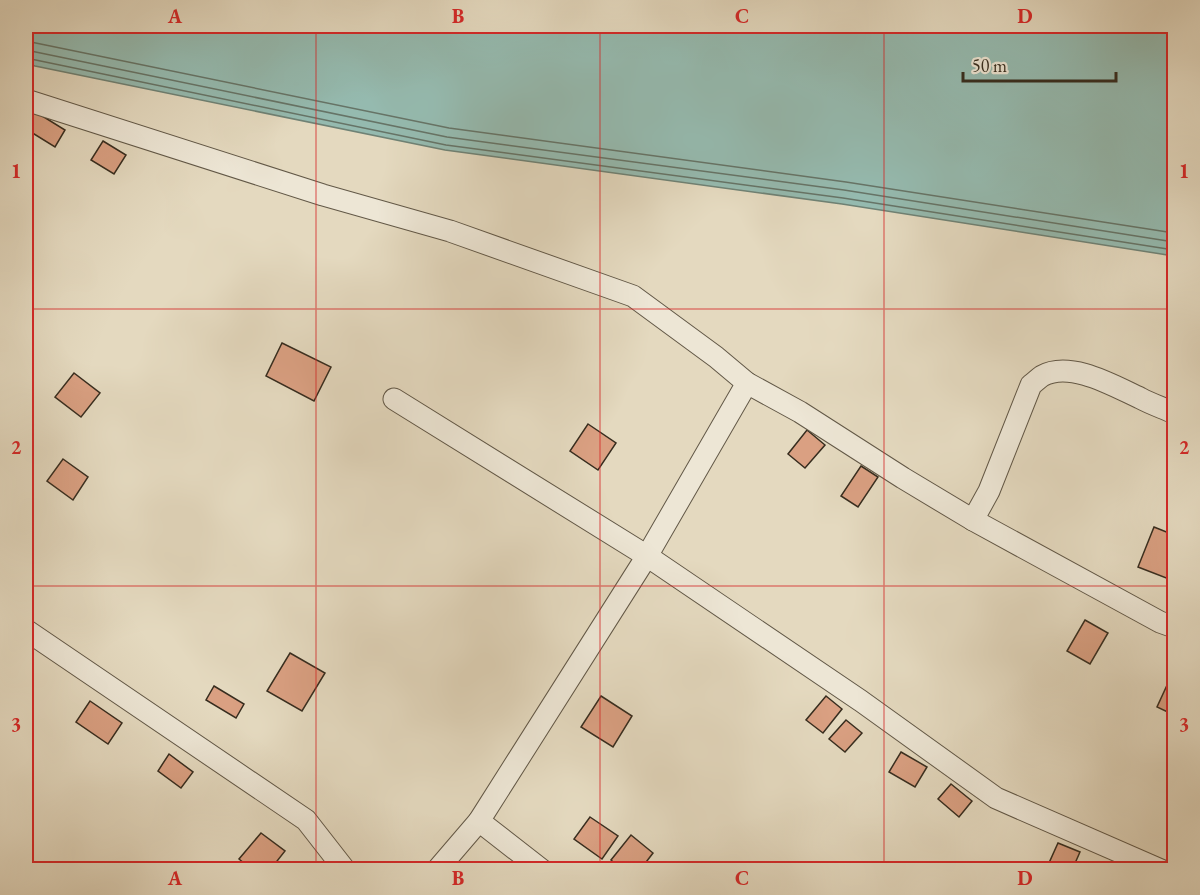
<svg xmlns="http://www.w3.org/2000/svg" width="1200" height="895" font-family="'EB Garamond',serif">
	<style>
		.water { fill: #95baaf; stroke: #6f8275; stroke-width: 1.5 }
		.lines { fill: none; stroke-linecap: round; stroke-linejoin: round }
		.shore { stroke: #667467; stroke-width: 1.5 }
		.building { fill: #daa082; stroke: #372d1f; stroke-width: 1.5 }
		.minor-casing { stroke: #625847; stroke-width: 23 }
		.minor { stroke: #ede6d5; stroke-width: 21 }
		.grid { fill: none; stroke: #d62828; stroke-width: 1.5; stroke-opacity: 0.55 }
		.neatline { fill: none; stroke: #d62828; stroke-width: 2 }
		.grid-label { font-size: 20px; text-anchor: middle; font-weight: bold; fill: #d62828 }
	</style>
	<rect width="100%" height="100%" fill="#e4d9bf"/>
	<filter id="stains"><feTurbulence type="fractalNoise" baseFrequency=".00333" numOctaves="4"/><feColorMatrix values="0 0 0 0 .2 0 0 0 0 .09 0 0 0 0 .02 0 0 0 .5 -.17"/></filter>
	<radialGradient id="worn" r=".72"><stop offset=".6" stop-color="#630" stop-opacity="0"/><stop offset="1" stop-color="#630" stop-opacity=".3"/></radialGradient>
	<polygon class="water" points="26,26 1174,26 1174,256 842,204 445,150 35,66 26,63"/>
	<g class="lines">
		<g class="shore">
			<polyline points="26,41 449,128 846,182 1174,233"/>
			<polyline points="26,50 447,137 844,190 1174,242"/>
			<polyline points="26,58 446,145 843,198 1174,250"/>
		</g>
	</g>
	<g class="building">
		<polygon points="31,109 65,130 55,147 26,129 26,119"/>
		<polygon points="103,141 126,155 114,174 91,160"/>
		<polygon points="282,343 331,367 314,401 266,376"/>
		<polygon points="74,373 100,393 81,417 55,397"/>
		<polygon points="588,424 616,443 598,470 570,451"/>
		<polygon points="807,430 825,445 805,468 788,454"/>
		<polygon points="63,459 88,477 73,500 47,481"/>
		<polygon points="861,466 878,477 858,507 841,496"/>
		<polygon points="1154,527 1174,535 1174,581 1138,567"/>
		<polygon points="1085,620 1108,633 1090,664 1067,651"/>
		<polygon points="290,653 325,673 302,711 267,691"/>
		<polygon points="1174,670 1174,715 1157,707"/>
		<polygon points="214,686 244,704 236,718 206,700"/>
		<polygon points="601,696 632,716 613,747 581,727"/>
		<polygon points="826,696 842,709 823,733 806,720"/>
		<polygon points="90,701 122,723 108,744 76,722"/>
		<polygon points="846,720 862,733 845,752 829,739"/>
		<polygon points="901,752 927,767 915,787 889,772"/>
		<polygon points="169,754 193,772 181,788 158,771"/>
		<polygon points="951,784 972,801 959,817 938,799"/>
		<polygon points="590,817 618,836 602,859 574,839"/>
		<polygon points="261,833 285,851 270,870 252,870 239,859"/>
		<polygon points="631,835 653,853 640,870 622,870 611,860"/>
		<polygon points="1058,843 1080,852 1072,870 1064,870 1049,863"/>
	</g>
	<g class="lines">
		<g class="minor-casing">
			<g id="minor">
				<polyline points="26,100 323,195 450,231 633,296 716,357 747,383 800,412 903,478 973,520 1160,622 1174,627"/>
				<polyline points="394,399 647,556 861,701 996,798 1161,870"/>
				<path d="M973,520L989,491L1031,385C1035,382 1039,378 1042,376C1070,360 1114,386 1140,398C1151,404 1163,408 1174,413"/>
				<polyline points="26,630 306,820 345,870"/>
				<polyline points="479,821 542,870"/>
				<polyline points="437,870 479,821 647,556 747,383"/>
			</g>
		</g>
		<use href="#minor" class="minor"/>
	</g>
	<path class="grid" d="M316,26V870M600,26V870M884,26V870M26,309H1174M26,586H1174"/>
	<rect width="1200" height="895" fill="none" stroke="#e4d9bf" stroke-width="66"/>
	<path d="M963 72v9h153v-9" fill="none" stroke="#372d1f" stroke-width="3"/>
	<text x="972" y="72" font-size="18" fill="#372d1f" stroke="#ede6d5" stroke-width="4.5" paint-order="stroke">50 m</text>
	<rect x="33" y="33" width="1134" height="829" class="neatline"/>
	<g class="grid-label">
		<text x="175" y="23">A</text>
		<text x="458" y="23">B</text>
		<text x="742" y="23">C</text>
		<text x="1025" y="23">D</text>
		<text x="16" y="178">1</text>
		<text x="1184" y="178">1</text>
		<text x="16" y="454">2</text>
		<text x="1184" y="454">2</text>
		<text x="16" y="731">3</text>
		<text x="1184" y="731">3</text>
		<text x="175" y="885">A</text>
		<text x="458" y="885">B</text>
		<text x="742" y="885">C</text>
		<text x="1025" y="885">D</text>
	</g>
	<rect width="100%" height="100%" filter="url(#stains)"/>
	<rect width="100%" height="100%" fill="url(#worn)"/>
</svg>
